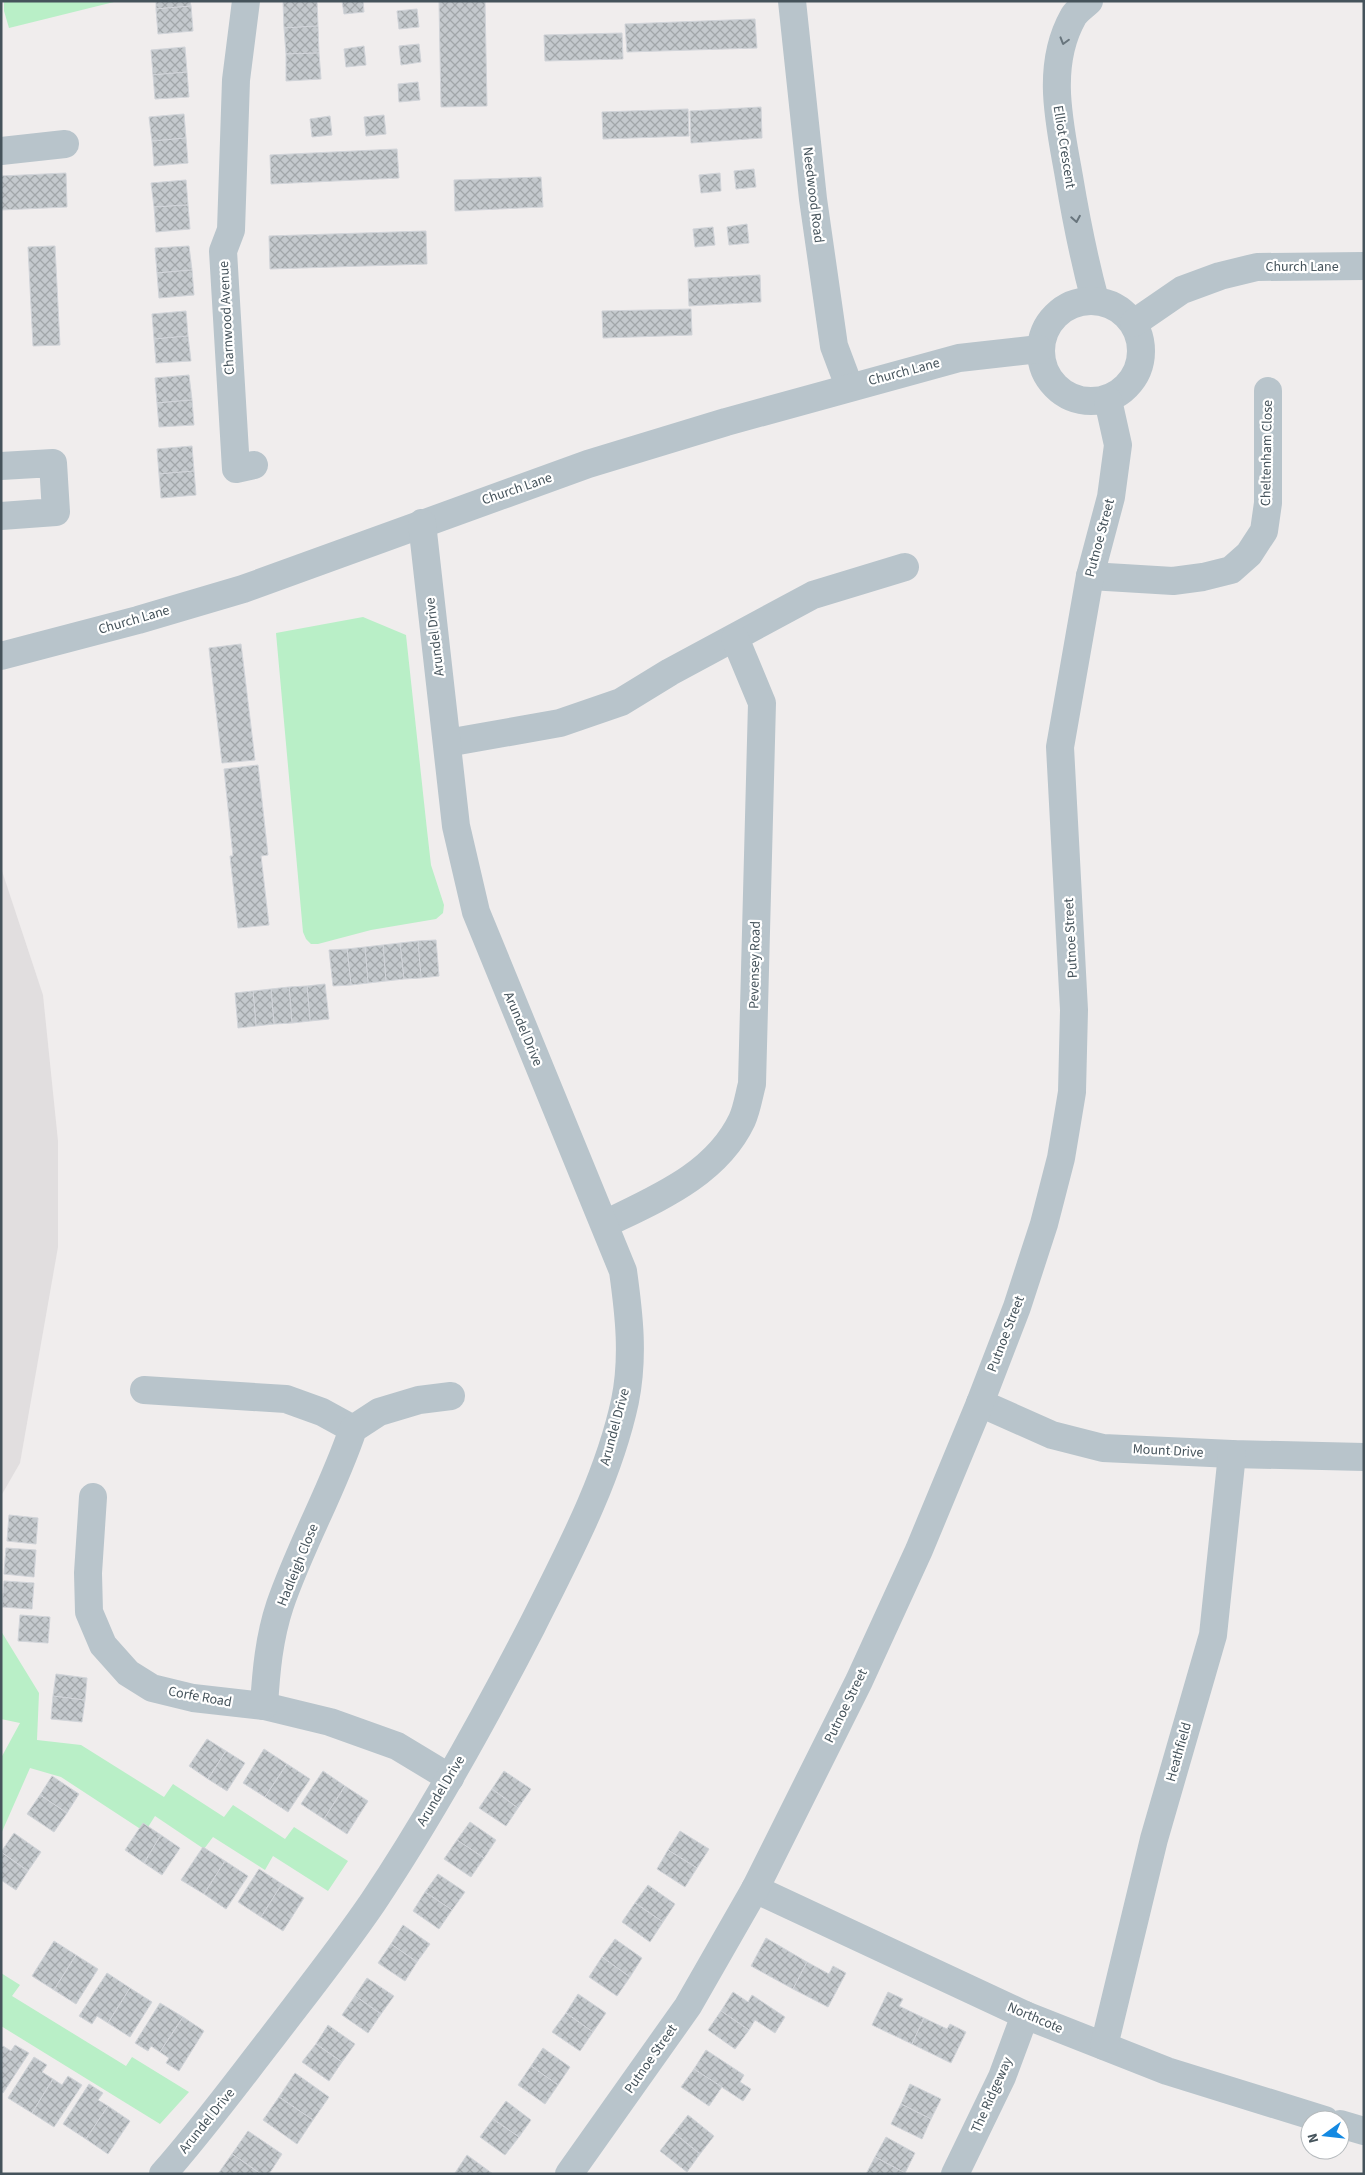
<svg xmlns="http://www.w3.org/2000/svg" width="1365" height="2175" font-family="'Source Sans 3',sans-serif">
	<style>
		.education { fill: #e1dedf }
		.grass { fill: #b9efc7 }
		.building { fill: url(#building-cross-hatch); stroke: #d1d4d9 }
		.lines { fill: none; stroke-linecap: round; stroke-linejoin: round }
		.minor { stroke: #b8c4cb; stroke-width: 28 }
		.oneway { stroke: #68757d }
		.labels { text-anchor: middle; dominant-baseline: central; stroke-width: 4.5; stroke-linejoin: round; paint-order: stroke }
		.street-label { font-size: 14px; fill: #45535b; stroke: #fff }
	</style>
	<defs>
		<pattern id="building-cross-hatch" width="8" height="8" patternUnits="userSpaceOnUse" patternTransform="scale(1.25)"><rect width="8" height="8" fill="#c4c9cd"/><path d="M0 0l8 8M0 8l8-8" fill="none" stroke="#a1a6a9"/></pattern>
	</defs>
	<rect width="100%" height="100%" fill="#f0eded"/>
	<polygon class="education" points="1,868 43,995 58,1141 58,1247 20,1463 1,1496"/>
	<g class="grass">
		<polygon points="4,1 114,1 114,2 9,28 4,11"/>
		<polygon points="363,617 406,635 427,830 431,865 444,905 443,913 436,919 371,930 318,944 311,944 306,939 303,932 276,633"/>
		<polygon points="1,1631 39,1693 37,1740 81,1745 164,1797 173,1784 224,1817 233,1805 285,1839 294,1827 348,1861 328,1891 273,1856 265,1870 213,1837 204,1849 155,1816 145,1832 61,1777 30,1768 1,1834 1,1758 20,1723 1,1719"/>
		<polygon points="1,1973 20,1985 12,1996 126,2066 132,2057 189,2092 160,2124 1,2026"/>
	</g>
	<g class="building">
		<polygon points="156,1 190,1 191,6 156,9"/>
		<polygon points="283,1 317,1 318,26 284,28"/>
		<polygon points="342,1 363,1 364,12 344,14"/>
		<polygon points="439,1 485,1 487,106 441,107"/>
		<polygon points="191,6 193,31 158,34 156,9"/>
		<polygon points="417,9 419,27 399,29 397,11"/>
		<polygon points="755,19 757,48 627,52 625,24"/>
		<polygon points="318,26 319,53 286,54 284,28"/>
		<polygon points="622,33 623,59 545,61 544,35"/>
		<polygon points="419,44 421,62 401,65 399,46"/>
		<polygon points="364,46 366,65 346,67 344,49"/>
		<polygon points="185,47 187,72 153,75 151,50"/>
		<polygon points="319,53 321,79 286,81 286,54"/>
		<polygon points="187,72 189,97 155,99 153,75"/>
		<polygon points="418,82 420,100 399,102 398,84"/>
		<polygon points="761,107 762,138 691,143 690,111"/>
		<polygon points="688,109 689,136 603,139 602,112"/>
		<polygon points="184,114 186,138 152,141 149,117"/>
		<polygon points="384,115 386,134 366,136 364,117"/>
		<polygon points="330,116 332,135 312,137 310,119"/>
		<polygon points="186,138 188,163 154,166 152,141"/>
		<polygon points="397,149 399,178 271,184 270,155"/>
		<polygon points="754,169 756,187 736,189 734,171"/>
		<polygon points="66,173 67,207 1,210 1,176"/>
		<polygon points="720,173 721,191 701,193 699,175"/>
		<polygon points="541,177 543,207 455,211 454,180"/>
		<polygon points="186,180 188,205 154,207 151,183"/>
		<polygon points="188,205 190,229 156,232 154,207"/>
		<polygon points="747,224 749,243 729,245 727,227"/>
		<polygon points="713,227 715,245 695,247 693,229"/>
		<polygon points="426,231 427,264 270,269 269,236"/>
		<polygon points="55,246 60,345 33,346 28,247"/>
		<polygon points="189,246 192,270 157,273 155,248"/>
		<polygon points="192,270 194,295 159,298 157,273"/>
		<polygon points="760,275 761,302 689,306 688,279"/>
		<polygon points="691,309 692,335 603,338 602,311"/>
		<polygon points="186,311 188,336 154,339 152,314"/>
		<polygon points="188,336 191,361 156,363 154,339"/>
		<polygon points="189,375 192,400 157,403 155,378"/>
		<polygon points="192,400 194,425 159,427 157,403"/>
		<polygon points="192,446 194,471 159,474 157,449"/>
		<polygon points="194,471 196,495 161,498 159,474"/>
		<polygon points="241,644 255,760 222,763 209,648"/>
		<polygon points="258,765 268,855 261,856 269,925 238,928 230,856 233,856 224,769"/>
		<polygon points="436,940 439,976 421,978 418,941"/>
		<polygon points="418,941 421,978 404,979 400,943"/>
		<polygon points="400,943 404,979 386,981 383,945"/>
		<polygon points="383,945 386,981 368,983 365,947"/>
		<polygon points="365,947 368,983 351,985 347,949"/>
		<polygon points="347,949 351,985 333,986 329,950"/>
		<polygon points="325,984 329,1019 310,1021 307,986"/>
		<polygon points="307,986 310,1021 292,1023 289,987"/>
		<polygon points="289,987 292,1023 274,1024 271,989"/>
		<polygon points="271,989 274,1024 256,1026 253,991"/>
		<polygon points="253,991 256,1026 238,1028 235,993"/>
		<polygon points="9,1515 38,1518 36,1544 7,1541"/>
		<polygon points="6,1548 36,1550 34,1577 4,1574"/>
		<polygon points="4,1581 34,1583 32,1609 2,1607"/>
		<polygon points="20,1615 50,1617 48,1643 18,1641"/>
		<polygon points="56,1674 87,1678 85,1700 53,1696"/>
		<polygon points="53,1696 85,1700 82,1722 51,1719"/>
		<polygon points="207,1739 226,1751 208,1779 189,1766"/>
		<polygon points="264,1749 287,1764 265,1797 243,1783"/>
		<polygon points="226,1751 245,1763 227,1791 208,1779"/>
		<polygon points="287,1764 310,1779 288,1812 265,1797"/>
		<polygon points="323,1771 345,1786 324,1819 301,1804"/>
		<polygon points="504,1771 531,1789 518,1808 492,1789"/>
		<polygon points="52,1776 79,1794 67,1813 40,1795"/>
		<polygon points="345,1786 368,1801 347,1834 324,1819"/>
		<polygon points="492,1789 518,1808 506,1826 479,1808"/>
		<polygon points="40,1795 67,1813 54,1832 27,1814"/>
		<polygon points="470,1822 496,1840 484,1858 457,1840"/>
		<polygon points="143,1823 161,1835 144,1863 125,1850"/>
		<polygon points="680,1831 709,1849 697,1868 668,1850"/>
		<polygon points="14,1833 41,1852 28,1871 1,1852"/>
		<polygon points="161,1835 180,1848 162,1875 144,1863"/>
		<polygon points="457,1840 484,1858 471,1877 444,1859"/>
		<polygon points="203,1847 225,1861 204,1894 181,1880"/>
		<polygon points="668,1850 697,1868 685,1887 657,1869"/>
		<polygon points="1,1852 28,1871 16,1890 1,1880"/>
		<polygon points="225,1861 248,1876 226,1909 204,1894"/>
		<polygon points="259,1869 282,1884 261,1917 238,1902"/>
		<polygon points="438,1874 465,1892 452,1910 425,1892"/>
		<polygon points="282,1884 304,1898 283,1931 261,1917"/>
		<polygon points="648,1885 675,1904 663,1922 635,1903"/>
		<polygon points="425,1892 452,1910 439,1929 413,1911"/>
		<polygon points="635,1903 663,1922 650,1942 622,1922"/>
		<polygon points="403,1925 430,1944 417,1962 391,1944"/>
		<polygon points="766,1938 807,1962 793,1989 751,1966"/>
		<polygon points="615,1939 642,1958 630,1977 602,1957"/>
		<polygon points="54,1941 76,1955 54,1990 32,1976"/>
		<polygon points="391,1944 417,1962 405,1981 378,1963"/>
		<polygon points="76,1955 98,1969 76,2004 54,1990"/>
		<polygon points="602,1957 630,1977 617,1996 589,1977"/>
		<polygon points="807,1962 829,1974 833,1966 846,1973 828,2007 793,1989"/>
		<polygon points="107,1973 130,1988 108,2023 97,2016 92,2024 79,2016"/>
		<polygon points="367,1978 394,1996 381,2014 355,1996"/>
		<polygon points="130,1988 152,2002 130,2037 108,2023"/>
		<polygon points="733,1992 748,2002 752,1995 785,2017 775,2033 755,2020 749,2030 721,2011"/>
		<polygon points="888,1992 903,1999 899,2006 924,2018 912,2044 872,2025"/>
		<polygon points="578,1994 606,2013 593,2032 566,2013"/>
		<polygon points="355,1996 381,2014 368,2033 342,2015"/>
		<polygon points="160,2003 183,2017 160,2052 151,2046 148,2051 135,2043"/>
		<polygon points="721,2011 749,2030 735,2049 708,2030"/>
		<polygon points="566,2013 593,2032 580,2051 552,2032"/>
		<polygon points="183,2017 204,2031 179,2071 166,2063 169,2058 160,2052"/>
		<polygon points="924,2018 947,2029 950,2024 966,2032 951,2063 912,2044"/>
		<polygon points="328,2025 355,2044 342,2062 316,2044"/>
		<polygon points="316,2044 342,2062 329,2081 302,2062"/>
		<polygon points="15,2045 29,2053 3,2093 1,2092 1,2048 3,2046 11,2051"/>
		<polygon points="543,2048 570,2067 558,2085 531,2066"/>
		<polygon points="706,2050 744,2075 740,2082 751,2089 743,2101 694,2069"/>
		<polygon points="34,2057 47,2065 42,2072 53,2079 32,2113 8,2098"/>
		<polygon points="531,2066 558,2085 545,2104 518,2085"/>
		<polygon points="694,2069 722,2087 709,2106 681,2087"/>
		<polygon points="295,2073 329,2097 313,2120 279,2097"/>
		<polygon points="68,2076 82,2085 54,2127 32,2113 53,2079 62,2085"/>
		<polygon points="89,2084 103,2093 98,2100 108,2106 86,2139 63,2124"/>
		<polygon points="910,2084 941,2099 931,2119 901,2104"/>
		<polygon points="279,2097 313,2120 297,2144 263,2120"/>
		<polygon points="506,2101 531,2120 519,2137 493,2119"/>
		<polygon points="901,2104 931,2119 922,2139 891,2124"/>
		<polygon points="108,2106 130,2121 108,2154 86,2139"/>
		<polygon points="688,2115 714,2136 700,2154 674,2133"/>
		<polygon points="493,2119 519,2137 505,2155 480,2137"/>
		<polygon points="248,2131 282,2154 269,2174 261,2174 232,2154"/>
		<polygon points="674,2133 700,2154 687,2172 660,2151"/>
		<polygon points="886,2137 915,2153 905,2173 875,2157"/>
		<polygon points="232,2154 261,2174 218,2174"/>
		<polygon points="467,2155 493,2174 492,2174 455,2173"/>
		<polygon points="875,2157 905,2173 866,2174"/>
	</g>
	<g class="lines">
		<g class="minor">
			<polyline points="246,1 236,80 231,230 223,251 236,469 254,465"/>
			<polyline points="792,1 813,199 834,346 849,386"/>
			<path d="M1089,1C1084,6 1076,11 1073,17C1045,67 1060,125 1069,177C1076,219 1084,259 1095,300"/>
			<polyline points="1,151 65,144"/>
			<circle cx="1091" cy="351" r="50"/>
			<polyline points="1134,323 1182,290 1220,276 1257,267 1364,266"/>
			<polyline points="1,466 53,463 56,512 1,516"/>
			<polyline points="1090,576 1173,581 1203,577 1231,570 1249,554 1264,531 1268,503 1268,391"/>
			<polyline points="1,656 138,620 243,589 588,464 726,422 959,358 1039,349"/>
			<polyline points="447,743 560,723 621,702 670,672 813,595 905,567"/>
			<path d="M605,1224C656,1199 716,1175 742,1120C747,1109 749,1095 752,1084L762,703L735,638"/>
			<polyline points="144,1390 286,1399 322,1412 353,1429"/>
			<polyline points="980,1403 1052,1435 1103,1448 1232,1454 1364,1457"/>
			<polyline points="93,1497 88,1573 89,1612 103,1645 128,1673 152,1688 193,1698 264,1706 330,1722 397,1746 450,1778"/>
			<path d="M264,1706C266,1672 269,1638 280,1605C301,1544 333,1489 353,1429L379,1412L419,1400L451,1396"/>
			<polyline points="755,1889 1025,2015 1167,2071 1325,2120"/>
			<polyline points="1104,2046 1154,1839 1213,1635 1232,1454"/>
			<polyline points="1340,2124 1364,2131"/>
			<path d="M163,2174C201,2131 235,2085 270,2040C305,1994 341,1949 373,1902C432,1814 483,1721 532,1626C568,1554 608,1480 625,1401C634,1357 629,1314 623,1271L476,912L456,826L422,523"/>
			<polyline points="569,2174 688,2006 755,1889 859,1681 919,1550 980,1403 1017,1307 1044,1224 1061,1158 1072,1092 1074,1010 1060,747 1090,576 1111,497 1118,445 1108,400"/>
			<polyline points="955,2174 1002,2077 1025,2015"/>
		</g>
	</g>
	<defs><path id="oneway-chevron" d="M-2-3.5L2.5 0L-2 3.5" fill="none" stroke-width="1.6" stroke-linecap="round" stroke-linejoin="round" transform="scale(1.25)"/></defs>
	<g class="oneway">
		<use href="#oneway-chevron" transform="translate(1064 41) rotate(106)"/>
		<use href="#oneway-chevron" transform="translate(1076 219) rotate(80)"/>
	</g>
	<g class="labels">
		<g class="street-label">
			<text transform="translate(1064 147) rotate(81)">Elliot Crescent</text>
			<text transform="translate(813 195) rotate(83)">Needwood Road</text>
			<text x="1302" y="267">Church Lane</text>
			<text transform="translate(227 318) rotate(-93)">Charnwood Avenue</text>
			<text transform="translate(904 372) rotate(-15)">Church Lane</text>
			<text transform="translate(1267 453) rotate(-89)">Cheltenham Close</text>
			<text transform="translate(517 489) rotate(-19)">Church Lane</text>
			<text transform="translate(1100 538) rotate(-75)">Putnoe Street</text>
			<text transform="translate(134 620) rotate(-16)">Church Lane</text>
			<text transform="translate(435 637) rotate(-97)">Arundel Drive</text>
			<text transform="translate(1071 938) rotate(-93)">Putnoe Street</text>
			<text transform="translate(755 965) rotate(-89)">Pevensey Road</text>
			<text transform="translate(523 1029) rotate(67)">Arundel Drive</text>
			<text transform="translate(1006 1334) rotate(-69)">Putnoe Street</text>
			<text transform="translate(615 1427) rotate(-75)">Arundel Drive</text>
			<text transform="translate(1168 1451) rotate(3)">Mount Drive</text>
			<text transform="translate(298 1565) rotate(-68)">Hadleigh Close</text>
			<text transform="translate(200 1697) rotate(10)">Corfe Road</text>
			<text transform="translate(846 1706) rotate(-64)">Putnoe Street</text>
			<text transform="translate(1179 1752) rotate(-74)">Heathfield</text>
			<text transform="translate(441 1791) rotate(-59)">Arundel Drive</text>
			<text transform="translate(1035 2018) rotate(23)">Northcote</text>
			<text transform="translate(651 2059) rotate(-55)">Putnoe Street</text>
			<text transform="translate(992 2095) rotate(-66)">The Ridgeway</text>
			<text transform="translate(207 2121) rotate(-51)">Arundel Drive</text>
		</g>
	</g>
	<rect width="1365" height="2175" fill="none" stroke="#45535b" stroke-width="5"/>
	<g transform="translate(1325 2135) rotate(255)"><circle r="24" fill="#ffffff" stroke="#b5babd"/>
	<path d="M0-4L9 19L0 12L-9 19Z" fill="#1489e2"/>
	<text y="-8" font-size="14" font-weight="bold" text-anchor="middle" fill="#45535b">N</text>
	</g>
</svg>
